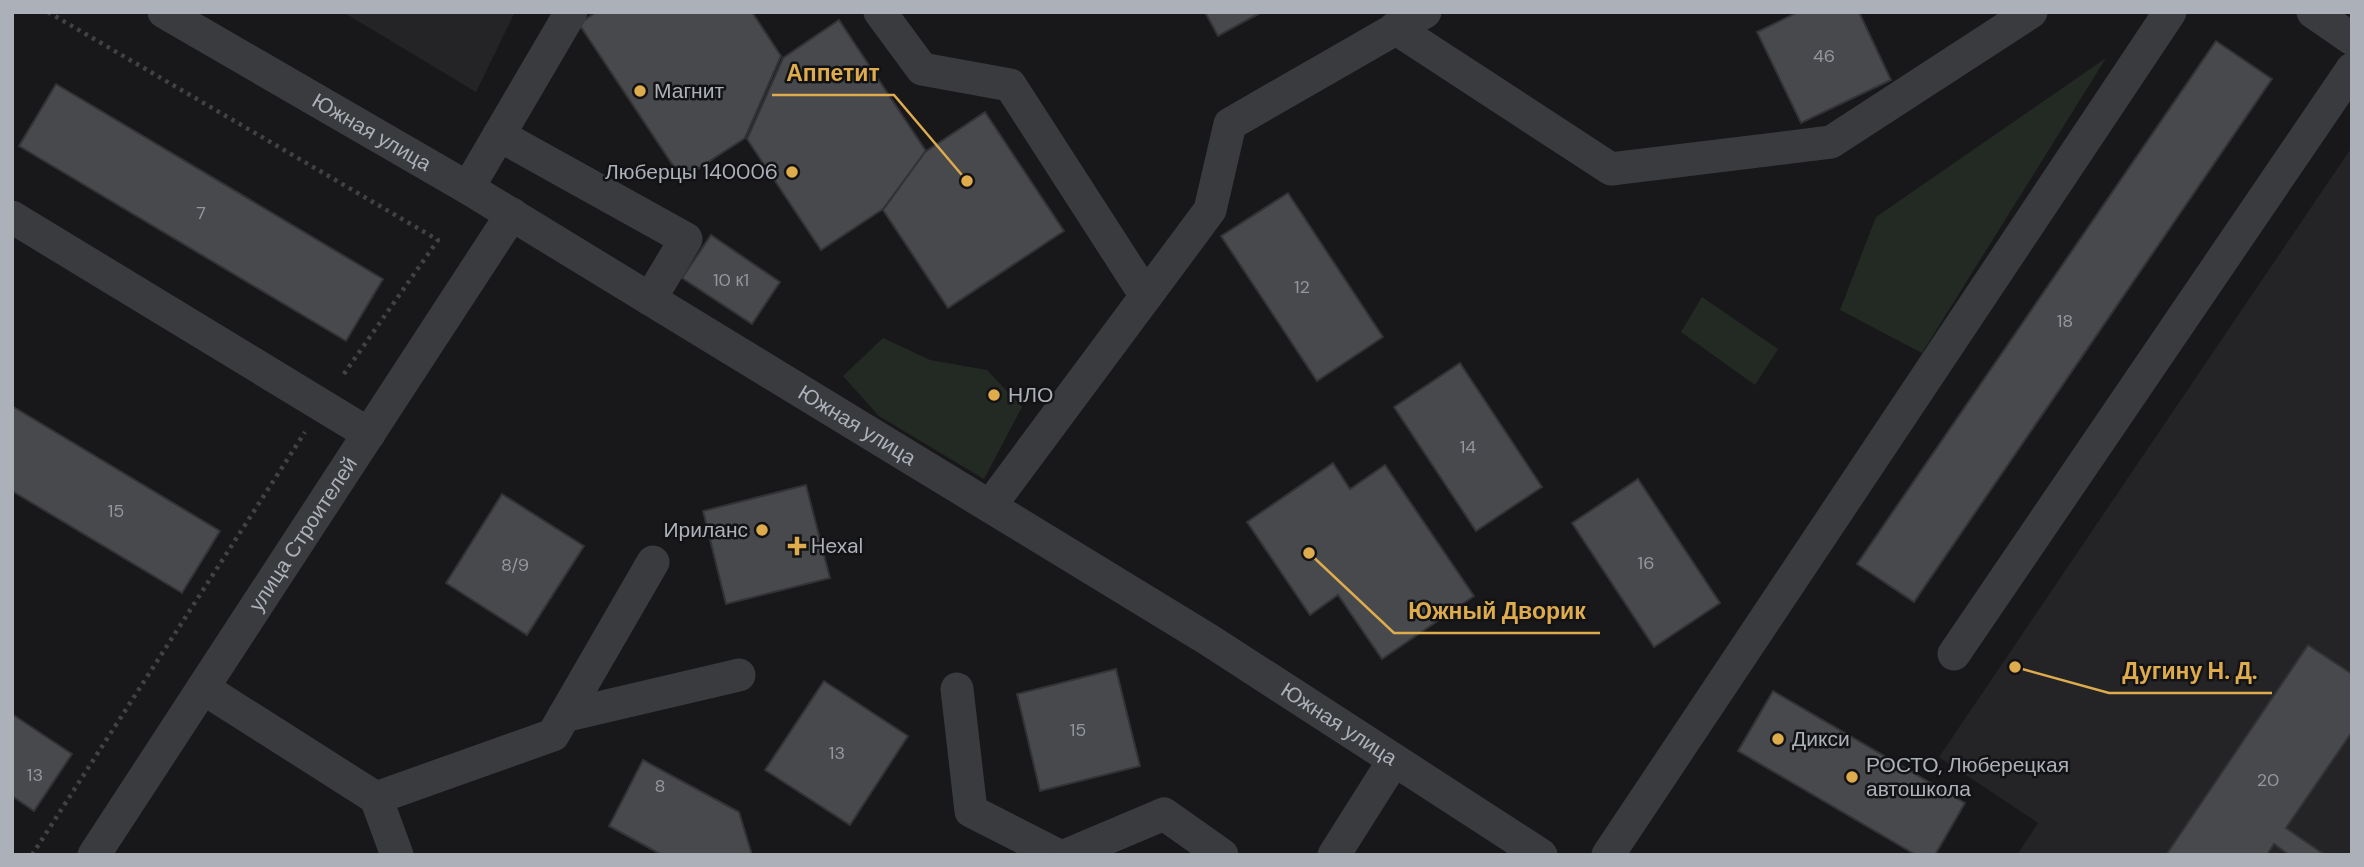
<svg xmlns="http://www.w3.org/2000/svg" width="2364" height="867" font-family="'DM Sans',sans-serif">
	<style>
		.built { fill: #242427 }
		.green { fill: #232a24 }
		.building { fill: #47494c; stroke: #333336; stroke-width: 2 }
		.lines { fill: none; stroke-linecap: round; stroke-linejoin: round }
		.path { stroke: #404246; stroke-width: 4.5; stroke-dasharray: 3.5 5; stroke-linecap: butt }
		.minor { stroke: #3a3b3f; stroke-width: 33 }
		.poi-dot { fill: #deab4d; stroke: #131315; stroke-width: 2.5 }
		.labels { text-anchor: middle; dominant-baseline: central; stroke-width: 5; stroke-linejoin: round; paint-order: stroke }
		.number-label { font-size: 18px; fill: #93969d }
		.poi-label { font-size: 21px; fill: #acb0b8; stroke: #131315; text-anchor: start }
		.street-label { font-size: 21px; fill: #acb0b8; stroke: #131315 }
		.leader { fill: none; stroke: #deab4d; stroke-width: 2.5 }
		.callout-dot { fill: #deab4d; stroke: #131315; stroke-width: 2.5 }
		.callout-label { font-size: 23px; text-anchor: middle; font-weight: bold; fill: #deab4d; stroke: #131315; stroke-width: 5; stroke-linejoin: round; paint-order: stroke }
	</style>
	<rect width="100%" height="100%" fill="#18181a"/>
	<g class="built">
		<polygon points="343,12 515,12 476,92"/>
		<polygon points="2352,147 2352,855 2017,855 2038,823 1939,757"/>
	</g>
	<g class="green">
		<polygon points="2106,58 1922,353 1840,310 1876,217"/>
		<polygon points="1702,297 1778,349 1755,385 1681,332"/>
		<polygon points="883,338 930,360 987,370 1022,407 984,479 879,416 843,376"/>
	</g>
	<g class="building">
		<polygon points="596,12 752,12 781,56 745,138 682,179 579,24"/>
		<polygon points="1205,12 1262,12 1218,36"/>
		<polygon points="1798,12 1859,12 1891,80 1801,123 1757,32"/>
		<polygon points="839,20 926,151 883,209 821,250 747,139 783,58"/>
		<polygon points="2216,41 2272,79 1914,602 1857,564"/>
		<polygon points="56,84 383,279 346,341 19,146"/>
		<polygon points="985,112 1064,231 948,308 883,210 925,152"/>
		<polygon points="1288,193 1383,337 1317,381 1221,236"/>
		<polygon points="711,235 780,282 752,324 682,278"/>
		<polygon points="1460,363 1542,487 1476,531 1394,407"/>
		<polygon points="12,406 220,531 182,593 12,491"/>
		<polygon points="1333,463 1350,489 1385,465 1474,596 1382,659 1338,595 1310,615 1247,522"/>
		<polygon points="1638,479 1720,603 1654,647 1572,523"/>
		<polygon points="806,485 830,578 726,604 703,511"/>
		<polygon points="502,494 584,546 527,635 446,583"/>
		<polygon points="2308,645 2352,674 2352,732 2286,828 2325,855 2289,855 2274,844 2267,855 2166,855"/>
		<polygon points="1116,669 1140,766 1040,791 1017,694"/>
		<polygon points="824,681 908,736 850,825 765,770"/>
		<polygon points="1773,691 1965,803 1935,855 1916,855 1738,751"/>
		<polygon points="12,714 72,754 34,811 12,796"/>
		<polygon points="643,760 739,812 752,855 662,855 609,826"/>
	</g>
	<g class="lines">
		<g class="path">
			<polyline points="48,12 438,240 341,378"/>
			<polyline points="32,855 305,432"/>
		</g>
		<g class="minor">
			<path id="s1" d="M164,12L468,188L1209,640L1541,855"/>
			<polyline points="880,12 922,69 1010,85 1146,296"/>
			<polyline points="2313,12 2352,39"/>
			<polyline points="1395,28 1611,169 1831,142 2031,12"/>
			<polyline points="499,135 686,239 650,299"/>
			<polyline points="468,188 571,12"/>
			<polyline points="12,217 369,434"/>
			<polyline points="990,506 1210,210 1230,124 1425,12"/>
			<polyline points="1954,654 2352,69"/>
			<polyline points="203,688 376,798 553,735 653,562"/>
			<polyline points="957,689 971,811 1057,855"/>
			<polyline points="564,716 739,675"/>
			<polyline points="376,798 397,855"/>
			<path id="s2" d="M94,855L512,214"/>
			<polyline points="1067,855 1164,814 1222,855"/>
			<polyline points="1334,855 1394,760"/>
			<polyline points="1608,855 2170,12"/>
		</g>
	</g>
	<g class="poi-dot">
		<circle cx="640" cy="91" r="7"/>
		<circle cx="792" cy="172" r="7"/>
		<circle cx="994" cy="395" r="7"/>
		<circle cx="762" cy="530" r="7"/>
		<path d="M793.5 535.5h7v7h7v7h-7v7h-7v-7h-7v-7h7z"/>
		<circle cx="1778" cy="739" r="7"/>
		<circle cx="1852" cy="777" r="7"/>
	</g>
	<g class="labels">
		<g class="number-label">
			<text x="1824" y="56">46</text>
			<text x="201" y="213">7</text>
			<text x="731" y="280">10 к1</text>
			<text x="1302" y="287">12</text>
			<text x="2065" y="321">18</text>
			<text x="1468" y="447">14</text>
			<text x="116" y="511">15</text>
			<text x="1646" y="563">16</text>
			<text x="515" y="565">8/9</text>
			<text x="1078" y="730">15</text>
			<text x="837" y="753">13</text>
			<text x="35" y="775">13</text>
			<text x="2268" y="780">20</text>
			<text x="660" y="786">8</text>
		</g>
		<g class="poi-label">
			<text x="654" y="91">Магнит</text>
			<text x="778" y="172" text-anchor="end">Люберцы 140006</text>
			<text x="1008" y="395">НЛО</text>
			<text x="748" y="530" text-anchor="end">Ириланс</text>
			<text x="811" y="546">Hexal</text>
			<text x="1792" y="739">Дикси</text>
			<text x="1866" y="765">РОСТО, Люберецкая<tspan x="1866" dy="24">автошкола</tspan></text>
		</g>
		<g class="street-label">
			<text stroke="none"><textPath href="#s1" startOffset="240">Южная улица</textPath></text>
			<text stroke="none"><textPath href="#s1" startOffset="807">Южная улица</textPath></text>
			<text stroke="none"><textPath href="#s2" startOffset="383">улица Строителей</textPath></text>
			<text stroke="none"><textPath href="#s1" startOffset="1374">Южная улица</textPath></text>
		</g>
	</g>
	<path class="leader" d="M967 181L894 95H772M1309 553L1394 633H1600M2015 667L2109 693H2272"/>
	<g class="callout-dot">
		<circle cx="967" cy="181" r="7"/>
		<circle cx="1309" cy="553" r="7"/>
		<circle cx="2015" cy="667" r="7"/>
	</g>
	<g class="callout-label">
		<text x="833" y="81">Аппетит</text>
		<text x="1497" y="619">Южный Дворик</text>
		<text x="2190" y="679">Дугину Н. Д.</text>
	</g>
	<rect width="2364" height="867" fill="none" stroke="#acb0b8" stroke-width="28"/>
</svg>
